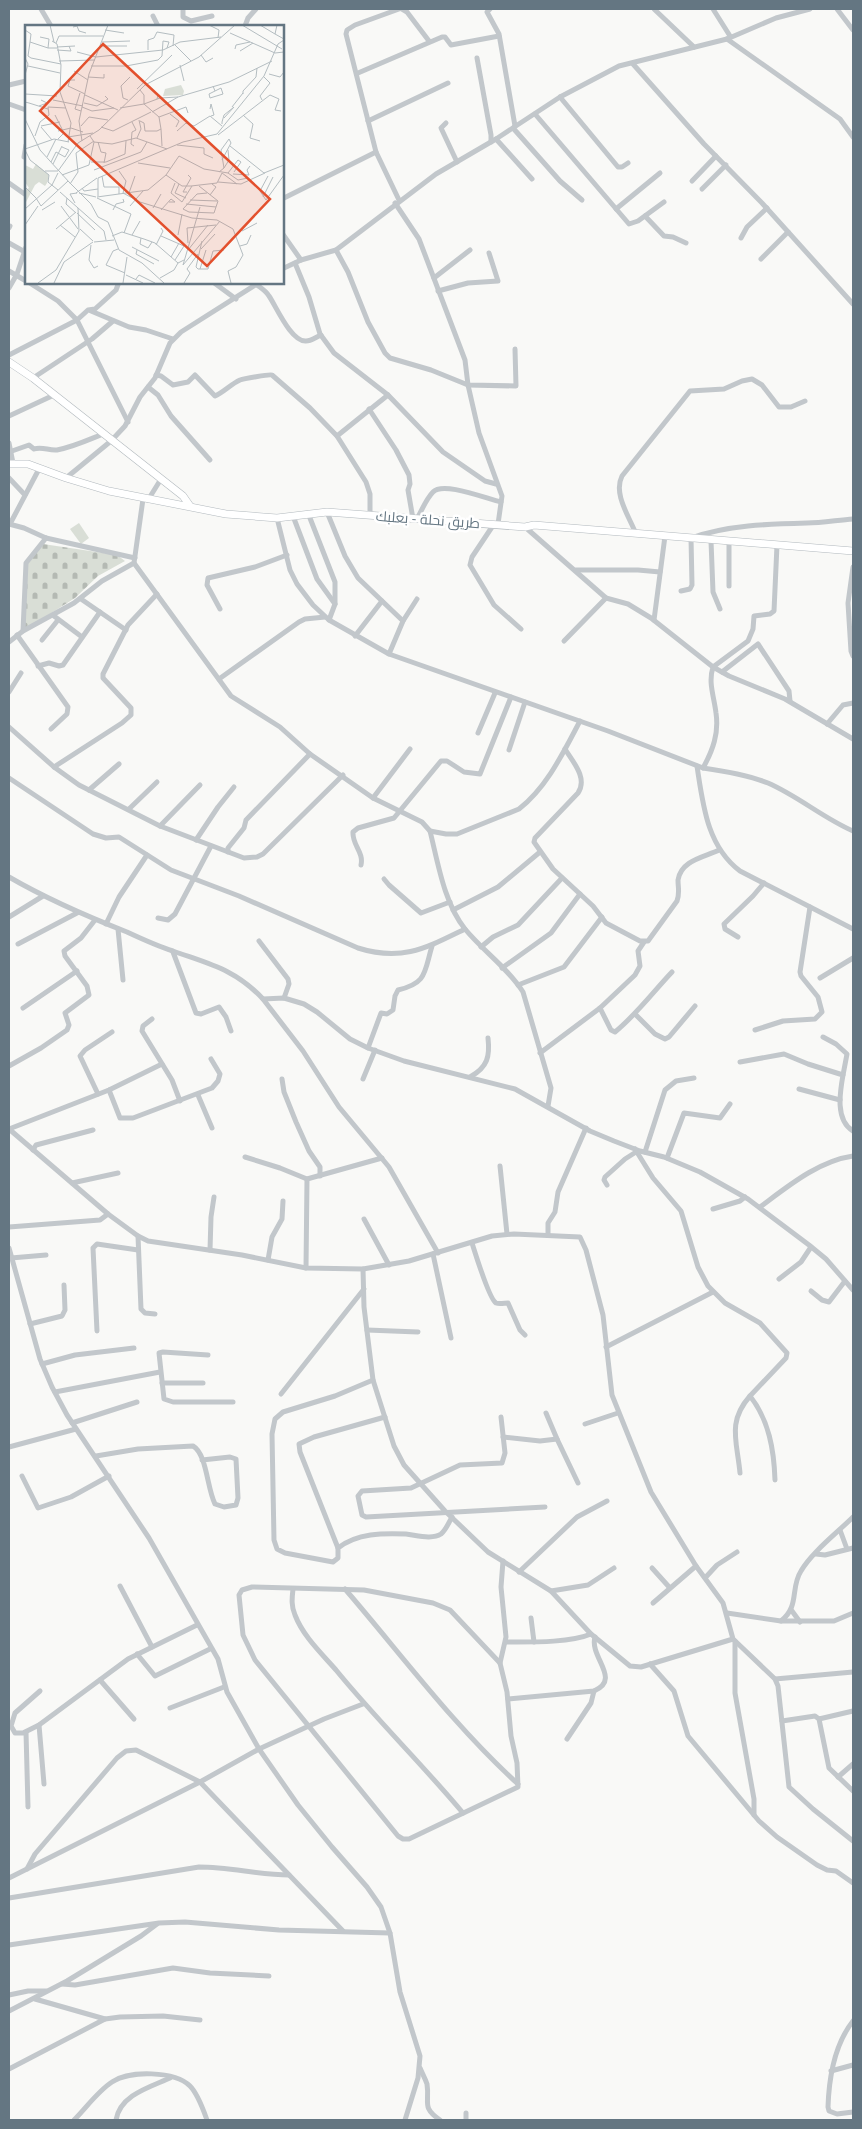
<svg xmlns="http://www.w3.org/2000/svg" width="862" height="2129" font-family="'Open Sans',Cairo,sans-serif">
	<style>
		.cemetery { fill: url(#cemetery-stones) }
		.pitch { fill: #d9ded6 }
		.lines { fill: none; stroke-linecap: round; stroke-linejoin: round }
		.secondary-casing { stroke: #b2b9be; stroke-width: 8 }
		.street { stroke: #c2c7cb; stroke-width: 5 }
		.secondary { stroke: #fff; stroke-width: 7 }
		.labels { text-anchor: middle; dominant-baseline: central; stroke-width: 5; stroke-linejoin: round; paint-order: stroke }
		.street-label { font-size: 14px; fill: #647682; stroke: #fff }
		.inset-road { fill: none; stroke: #b4bdc1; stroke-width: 1 }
		.view { fill: #e3502d; fill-opacity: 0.15; stroke: #e3502d; stroke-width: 2.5 }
		.inset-edge { fill: none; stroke: #647682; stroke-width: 2.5 }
	</style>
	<defs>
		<pattern id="cemetery-stones" width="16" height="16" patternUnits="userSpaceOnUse" patternTransform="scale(1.25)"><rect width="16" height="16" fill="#d9ded6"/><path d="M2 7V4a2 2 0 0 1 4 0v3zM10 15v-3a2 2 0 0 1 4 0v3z" fill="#b4b9b3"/></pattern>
	</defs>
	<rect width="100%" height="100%" fill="#f9f9f7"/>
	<polygon class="cemetery" points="43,544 117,555 125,561 98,576 75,598 26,629 23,624 25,565"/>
	<polygon class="pitch" points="79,523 89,538 81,544 70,529"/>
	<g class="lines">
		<g class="secondary-casing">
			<g id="secondary">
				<polyline points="9,362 33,378 183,496 190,506"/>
				<polyline points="9,464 28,464 66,478 109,491 226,514 277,518 327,512 525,527 534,525 853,551"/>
			</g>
		</g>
		<g class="street">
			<polyline points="41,9 51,26"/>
			<polyline points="183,9 183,17 191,21 212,16"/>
			<polyline points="402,9 407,12 429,41"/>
			<polyline points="490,9 487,12 499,34 515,126"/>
			<polyline points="654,9 694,47"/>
			<polyline points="713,9 730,36"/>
			<polyline points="837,9 853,30"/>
			<polyline points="153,16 158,26"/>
			<polyline points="245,26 248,18 256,9"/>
			<polyline points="727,39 840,119 853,137"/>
			<polyline points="477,58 491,135 491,142"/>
			<polyline points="633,64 704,144 762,203 853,304"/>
			<polyline points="358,73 442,37 445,37 451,45 499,36"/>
			<polyline points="9,85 26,81"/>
			<polyline points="560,97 618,167 622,167 628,163"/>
			<polyline points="9,104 26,110"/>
			<polyline points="535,114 629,224 638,221 664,202"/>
			<polyline points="368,121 448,83"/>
			<polyline points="446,123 441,128 457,162"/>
			<polyline points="513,128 560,181 582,200"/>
			<polyline points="496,139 532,179"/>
			<polyline points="24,157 26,145"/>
			<polyline points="692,181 716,156"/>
			<polyline points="9,183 26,195"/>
			<polyline points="702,189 726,165"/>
			<polyline points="282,199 376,152"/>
			<polyline points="399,200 376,152 346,34 347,30 355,25 399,9"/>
			<polyline points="395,203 419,239 465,360 468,385 479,433 502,496 498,524"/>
			<polyline points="616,209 660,173"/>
			<polyline points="645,216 664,236 673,237 686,243"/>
			<polyline points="9,228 10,226"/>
			<polyline points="282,233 301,260"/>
			<polyline points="741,238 747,227 767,208"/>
			<polyline points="9,243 25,252"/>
			<polyline points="336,250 348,272 368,322 385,353 390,358 431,370 468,385 516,386 515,349"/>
			<polyline points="761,259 788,232"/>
			<polyline points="295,263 309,297 320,334 334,353 388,395 443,452 485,481 496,484"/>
			<polyline points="282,269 301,260 336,250 436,174 496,139 560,97 619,66 727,39 776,18 810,9"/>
			<polyline points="9,271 26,281"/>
			<polyline points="434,278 470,250"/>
			<polyline points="28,282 58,301 77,320 128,422"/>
			<polyline points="213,282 236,299"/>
			<path d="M257,285C261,288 266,291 269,296C276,306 291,342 306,341C311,341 316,337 321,335"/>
			<polyline points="9,288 17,274 26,247"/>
			<polyline points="438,291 468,283 498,281 489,253"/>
			<polyline points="91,311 129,327 146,330 173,339"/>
			<polyline points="9,355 77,320 88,310 95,309 116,290 119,282"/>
			<path d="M156,375L161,376L173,385L188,382L195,375L215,396C224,392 231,384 240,380C243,379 269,374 272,375L310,408L337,436L366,482L370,494V515"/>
			<polyline points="33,378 92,339 113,321"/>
			<polyline points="148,387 158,395 171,416 210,460"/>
			<polyline points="369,409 396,450 409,475 410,484 408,490 413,519"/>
			<polyline points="9,416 54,395"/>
			<polyline points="337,436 388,395"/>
			<polyline points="9,443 13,463"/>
			<path d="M12,451L29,445L34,449C42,446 49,451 57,450C73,447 88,440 103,434"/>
			<polyline points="9,478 25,495"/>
			<polyline points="66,478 111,441 125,426 140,397 155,378 170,343 181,332 260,282"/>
			<polyline points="148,500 161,479"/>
			<polyline points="327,512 345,556 358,578 403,621"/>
			<polyline points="308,513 335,582 335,604 329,620"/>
			<polyline points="293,516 317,579 335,604"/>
			<path d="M277,518L290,570L297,584L313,605L329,620L389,654L608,731L703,768C713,750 719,733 716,713C714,696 708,683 713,667L651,618L628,604L606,598L525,527"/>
			<path d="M417,519C422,510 426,499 433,492C443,481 487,499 501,502"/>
			<polyline points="9,524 24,528 46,538 135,558"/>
			<polyline points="10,524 39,469"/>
			<polyline points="494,524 472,557 470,565 494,605 521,629"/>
			<path d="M636,534C629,516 613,494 622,476L690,391L724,389L742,381L752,379L762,385L779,407H791L805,401"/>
			<polyline points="711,541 713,592 720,609"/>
			<polyline points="777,545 774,611 770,614 754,616 753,629 748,641 713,667 729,676 785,699 853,739"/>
			<path d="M134,563L231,696L280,727L310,754L373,798L422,822L430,831C438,863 444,903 465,929C483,951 508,968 523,992L551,1088L548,1106"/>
			<polyline points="853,567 848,603 851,651 853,656"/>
			<polyline points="576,570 638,570 660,572"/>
			<polyline points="729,586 729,541"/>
			<path d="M681,591L690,589L692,585L691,538C728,525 768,524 807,523C822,523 838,520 853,519"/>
			<polyline points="81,599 126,630"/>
			<polyline points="220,609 207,585 208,578 255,567 287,555"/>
			<polyline points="54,616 82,637"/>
			<polyline points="654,620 665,536"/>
			<polyline points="23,631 26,563 46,538"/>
			<polyline points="17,635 68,707 67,714 51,729"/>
			<polyline points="355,636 382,601"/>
			<polyline points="42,640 58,620"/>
			<polyline points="564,641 606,598"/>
			<polyline points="9,642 23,631 74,603 102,581 134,563 143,499"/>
			<polyline points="389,654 403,621 417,599"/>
			<polyline points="38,666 49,663 59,666 63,665 100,612"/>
			<polyline points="722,672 758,644 789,691 790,701"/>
			<polyline points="219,679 299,622 305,619 325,617"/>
			<polyline points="9,692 21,673"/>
			<polyline points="827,724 843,705 853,703"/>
			<polyline points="9,727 54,767 79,785 160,826 244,858 257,857 263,854 343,775"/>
			<polyline points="478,733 495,693"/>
			<path d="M565,749C573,762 588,778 578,793L535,838L534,842L553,869L593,906L606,923L640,941H648L677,901C680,893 678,888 678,880C681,860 705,857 719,850"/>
			<polyline points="509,750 525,702"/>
			<path d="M697,766C703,805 707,846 740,871L853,929"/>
			<polyline points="54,767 122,723 131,715 131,708 103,678 103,674 128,625 157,594"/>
			<path d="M703,768C724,771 748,775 768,783C798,796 823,818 853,831"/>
			<path d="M9,778L93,834L106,838L119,837L171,870L239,896L358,948C402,962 426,948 465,929"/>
			<polyline points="89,790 119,764"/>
			<polyline points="373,798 410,749"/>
			<polyline points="129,809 157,782"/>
			<polyline points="160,826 200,785"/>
			<path d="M430,831L446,834H457L519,809C547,787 563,753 580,721"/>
			<polyline points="196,840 218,807 234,787"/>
			<polyline points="228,852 228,848 244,828 246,820 310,754"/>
			<path d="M361,865C364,852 352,845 353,832L358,828L394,818L441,761H447L464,772L480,774L511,697"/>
			<path d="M9,877C47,899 86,916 127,932C142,939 157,946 173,951C209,964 235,969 263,999L284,998L304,1004L317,1012L350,1039L368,1048L404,1061L515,1089L590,1131L614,1141L640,1151L664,1157L700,1172L748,1199L809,1245L826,1259L853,1290"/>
			<polyline points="384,879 389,885 421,913 450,902"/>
			<polyline points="453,910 498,887 540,852"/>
			<polyline points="9,917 43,896"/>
			<polyline points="158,918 168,920 175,914 211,846"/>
			<polyline points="106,924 119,897 147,855"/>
			<polyline points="118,929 123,980"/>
			<polyline points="738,937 725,929 724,924 753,896 764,883"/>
			<polyline points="259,941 288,979 289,984 284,998"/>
			<polyline points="18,944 77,913"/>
			<polyline points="481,947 493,937 518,925 562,878"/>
			<polyline points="173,952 196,1013 201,1014 219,1007 226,1017 231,1031"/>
			<polyline points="502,968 551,933 580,894"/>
			<polyline points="820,978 853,958"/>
			<polyline points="518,985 564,967 602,917"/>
			<polyline points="263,999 303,1051 339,1107 389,1167 438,1253"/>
			<polyline points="23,1008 77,971"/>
			<path d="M600,1008L611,1030L615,1032C636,1015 653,992 672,972"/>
			<polyline points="635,1014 655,1034 665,1039 669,1037 695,1006"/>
			<polyline points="152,1019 143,1026 142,1031 172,1080 180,1101"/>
			<polyline points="755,1030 783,1021 815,1019 822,1012 818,997 801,976 800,972 810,907"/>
			<polyline points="823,1037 836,1044 847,1054 843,1075"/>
			<path d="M368,1048L381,1013L387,1014L393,1010L395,996L398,990C427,983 424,973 432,946"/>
			<polyline points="540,1053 600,1008 635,975 640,966 638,951 644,942"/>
			<path d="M740,1062L784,1054L808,1064L843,1075C840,1092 835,1120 853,1131"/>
			<polyline points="9,1066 41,1048 67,1030 69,1025 65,1013 89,995 87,986 65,956 64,951 81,938 95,920"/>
			<path d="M470,1077C488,1067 490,1056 488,1038"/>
			<polyline points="282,1079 284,1092 296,1122 309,1151 320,1167 320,1176"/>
			<polyline points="363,1079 375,1050"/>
			<polyline points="799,1089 840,1100"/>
			<polyline points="109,1090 120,1118 133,1118 212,1088 218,1081 220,1074 211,1059"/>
			<polyline points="98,1094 80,1056 85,1050 112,1032"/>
			<polyline points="198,1095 212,1128"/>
			<polyline points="9,1129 108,1214 138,1236 148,1241 242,1255 306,1268 363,1269 409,1261 492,1236 514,1234 580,1237 586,1250 603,1315 612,1395 651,1492 696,1566 723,1603 733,1639 775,1679 778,1686 789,1787 813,1809 853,1841"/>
			<polyline points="9,1129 109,1090 162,1064"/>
			<path d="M635,1149L653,1178L681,1211L698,1267L708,1286L725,1303L760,1323L787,1353L786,1358L750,1396C769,1420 774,1450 775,1480"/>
			<polyline points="33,1150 36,1145 93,1130"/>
			<polyline points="645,1152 665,1090 676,1081 694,1078"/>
			<polyline points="245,1157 280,1168 307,1179 382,1158"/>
			<polyline points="667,1158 684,1113 720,1118 730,1104"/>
			<polyline points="500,1166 507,1234"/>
			<polyline points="72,1183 118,1173"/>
			<polyline points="607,1185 604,1180 605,1177 625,1159 636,1152"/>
			<path d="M760,1207C787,1187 818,1161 853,1156"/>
			<polyline points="713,1209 740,1201 745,1197"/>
			<polyline points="364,1219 389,1265"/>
			<polyline points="9,1227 100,1220 108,1214"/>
			<polyline points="548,1235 548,1223 555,1212 558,1192 586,1128"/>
			<polyline points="138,1236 141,1309 145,1313 155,1314"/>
			<path d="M472,1243C475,1252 489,1299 496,1303C499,1304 505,1303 508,1303L520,1330L525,1335"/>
			<polyline points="9,1248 40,1359 52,1387 67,1415 149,1538 218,1659 227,1692 259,1749 298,1805 332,1847 367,1887 381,1907 390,1933 400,1992 420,2056 418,2078 405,2120"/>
			<polyline points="210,1250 211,1217 214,1197"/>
			<polyline points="433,1254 451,1338"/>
			<polyline points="11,1258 46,1255"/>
			<polyline points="268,1260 272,1237 282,1219 283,1201"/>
			<polyline points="306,1268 307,1179"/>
			<polyline points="363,1269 364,1307 373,1380 394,1446 404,1465 445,1511 488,1552 551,1591 591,1634 630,1666 641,1667 733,1639"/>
			<polyline points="779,1279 801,1262 811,1247"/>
			<polyline points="811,1291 822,1300 829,1302 845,1281"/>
			<polyline points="30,1324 62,1316 65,1310 64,1285"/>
			<polyline points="367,1330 418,1332"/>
			<polyline points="97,1331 93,1248 97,1244 138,1250"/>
			<polyline points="606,1347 713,1292"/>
			<polyline points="208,1355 163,1352 159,1353 164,1399 173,1402 233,1402"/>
			<polyline points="42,1364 75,1355 134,1348"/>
			<path d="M373,1380L335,1396L283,1412L275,1419L272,1434L274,1540L277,1549L285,1553L333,1562L338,1558V1548C357,1533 383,1533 406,1534C416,1535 432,1540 441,1534C446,1530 449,1522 452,1517"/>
			<polyline points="162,1383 203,1383"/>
			<polyline points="55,1392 160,1372"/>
			<polyline points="281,1394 364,1289"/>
			<polyline points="546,1413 557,1439"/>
			<polyline points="501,1417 505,1453 502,1463 460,1465 411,1488 362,1491 358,1496 362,1515 366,1517 545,1507"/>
			<polyline points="72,1423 137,1402"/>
			<polyline points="585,1424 618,1413"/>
			<polyline points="503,1437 540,1441 557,1439 578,1483"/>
			<polyline points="9,1447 76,1429"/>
			<path d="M96,1456L138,1449L193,1446C207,1454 207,1489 215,1504L224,1507L236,1505L238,1498L236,1459L230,1457L202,1460"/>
			<path d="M740,1473C737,1441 727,1422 750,1396"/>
			<polyline points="22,1476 38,1508 71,1497 109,1476"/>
			<polyline points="840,1530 847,1549"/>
			<polyline points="338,1548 300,1452 299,1444 314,1437 385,1417"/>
			<polyline points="816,1554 825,1555 853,1548"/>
			<polyline points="652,1568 670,1588"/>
			<polyline points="519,1572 577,1517 607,1501"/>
			<polyline points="705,1578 717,1565 737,1552"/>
			<polyline points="120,1586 152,1647"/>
			<polygon points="252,1587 364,1590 433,1603 450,1610 500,1663 507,1692 511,1736 517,1763 518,1787 409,1839 403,1839 398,1836 255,1660 243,1635 239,1595 242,1590"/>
			<path d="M293,1589C292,1598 291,1606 295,1615C303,1636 321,1653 336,1670C376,1719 422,1764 463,1813"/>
			<path d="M345,1589C401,1654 454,1726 518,1784"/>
			<polyline points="551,1591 588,1585 614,1568"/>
			<polyline points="653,1603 696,1566"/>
			<polyline points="792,1611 800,1622"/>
			<path d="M727,1613L781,1621C800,1606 790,1588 801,1571C811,1553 838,1532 853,1517"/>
			<polyline points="531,1618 534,1642"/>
			<polyline points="781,1621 834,1621 853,1613"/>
			<polyline points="735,1641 735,1693 754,1799 754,1815"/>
			<path d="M506,1642C530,1642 570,1643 591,1634"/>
			<polyline points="137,1654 155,1676 210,1649"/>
			<polyline points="500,1663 506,1637 501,1587 503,1561"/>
			<polyline points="650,1664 674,1691 688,1736 759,1821 777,1837 817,1865 827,1870 836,1871 853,1883"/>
			<polyline points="775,1679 853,1672"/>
			<polyline points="100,1680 134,1719"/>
			<polyline points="40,1691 15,1713 11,1726 15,1733 23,1733 39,1725 128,1659 197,1625"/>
			<path d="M508,1699L594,1691C622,1679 589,1657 595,1637"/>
			<polyline points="170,1708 224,1687"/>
			<polyline points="819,1719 853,1711"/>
			<polyline points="782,1721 815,1716 819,1719 829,1768 853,1791"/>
			<polyline points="39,1725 44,1784"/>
			<polyline points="26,1732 28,1807"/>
			<polyline points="567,1739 591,1703 594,1691"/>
			<polyline points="838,1777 853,1764"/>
			<polyline points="27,1869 35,1854 117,1758 126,1751 136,1750 200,1782 343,1931"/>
			<polyline points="9,1878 200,1782 259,1749 324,1719 363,1704"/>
			<path d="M9,1898L199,1867C230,1867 259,1875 289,1875"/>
			<polyline points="9,1945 159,1923 185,1922 279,1930 390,1933"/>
			<polyline points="62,1984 75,1985 173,1968 210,1973 269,1976"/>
			<polyline points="9,1995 28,1991 46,1991"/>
			<polyline points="35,1999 105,2019 120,2017 163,2016 200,2020"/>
			<polyline points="9,2011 67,1981 141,1936 157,1924"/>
			<path d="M853,2021C834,2045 829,2077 828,2107L829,2111L837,2114L853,2112"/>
			<path d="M420,2068C422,2073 425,2078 427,2084C430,2103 421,2107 440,2120"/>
			<polyline points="9,2069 105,2019"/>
			<polyline points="831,2071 853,2065"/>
			<polyline points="466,2113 466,2120"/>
			<path d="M74,2120C86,2108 98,2091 112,2082C129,2070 175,2071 190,2086C198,2094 203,2109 207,2120"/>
			<path d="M116,2120C120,2095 150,2087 170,2078"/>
		</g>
		<use href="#secondary" class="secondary"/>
	</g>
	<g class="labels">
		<g class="street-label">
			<text transform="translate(428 519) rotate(4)">طريق نحلة - بعلبك</text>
		</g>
	</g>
	<g transform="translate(25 25)">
		<rect width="259" height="259" fill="#f9f9f7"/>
		<path d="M11,139L24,150L22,158L20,161L14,157L10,160L0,179V165L4,163L0,157V140L8,144Z" fill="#d9ded6"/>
		<path d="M156,60L159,66L158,70L138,71L140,64Z" fill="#d9ded6"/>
		<path class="inset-road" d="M25,0L29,17M184,0L194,5L193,13M217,0L257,24M235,0L250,9M252,0L250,9L259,14M48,2L52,1L54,6L61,8M0,5L6,9L5,17L23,23M80,5L99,8M205,8L250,28L259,27M15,12L24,14L23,23H32M27,16L32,19L36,40L35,67L46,98L43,117M5,17L3,31L6,33L36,39M77,17L105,16M31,18L34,11H78M150,20L166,36M76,21H102M32,22L50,21M210,24L211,20L225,17M32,25L46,26L44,21M123,25V15L129,13L132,7L149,10L148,21M215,26L228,18M52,27L71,32M176,30L181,37L188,33M71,32L138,25L155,17L196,12M0,33L3,39L0,50M34,36L70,35M155,40L159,56M3,41L35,48M66,41H101L133,35L137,31L138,16L144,17L142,23M49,46L63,55M244,49L255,52L259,47M63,52L79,53V49M50,55H45L43,61L60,69M121,59L133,70L132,74M188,61L190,66L196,63L198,69L185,73L184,69L190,66M112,64L147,30M115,65L119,70V79L135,73L153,72M55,68L50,84L56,86M0,69L32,71M218,69V66L231,52L232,43M60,70L93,85M28,75L58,81M103,75L98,73L96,61L105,52M237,75L235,71L245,58L239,52M59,78L72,81L83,74L80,71M14,81L22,78L16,75M57,82L67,86L89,83M207,82L218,68M0,83V77L4,78L23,84M95,83L119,79L134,92L161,82L163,88M185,84L186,79L189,90L186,91M127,87L153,72L204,57L247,36M145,89L154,96L151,102M30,90L39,108L33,114M218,90L228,99L225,113L235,116M0,94L15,125L44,157M115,96L119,98L120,106H132L136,104L134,92M107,97L111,105L107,107L106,119L109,121M197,99V97L199,90L209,82L199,93M16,101L35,97M56,101L64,92L83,95M16,102L27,115M76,102L88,106L126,87M136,104L137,121M33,106L46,103L58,107M152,106L161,98L169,101L185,91L197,101M193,110L245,70L254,74L250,85L256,86M10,111L15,97L24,90L23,82L41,83M43,112L68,108M112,113L116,104L114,95M57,116L54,96L64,49L83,0M69,117L87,119L111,113L142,124M73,117L76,127L81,128L79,138M152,120L179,123V129L188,133M205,121L239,148L259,140M0,124L29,114L44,117M0,125L5,135L24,150L23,157L33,165M22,132L31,114M197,135L206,118L204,114M26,137L31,127L40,132L44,125L37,122M66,137H81L100,129L101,116M113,138L145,143M28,139L37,121M199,143L204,135L203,125M69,145L116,127L122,117M20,146H33L53,118L74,105L120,60L174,32L210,0M94,146L101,156L98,168L115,177L167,193L192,195L208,204L218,230L211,242L203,246L206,258M194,147L199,143L196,125L204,114M197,148L212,159M203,148L213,135L216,137L209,147M208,149L224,150L222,145L225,141M37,150L64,140L69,117L65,111M141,150L157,161H166L192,158L197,148M77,151L79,162H94V169M243,151L235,166L241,175L259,150M73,153L158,117L192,109L239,51L253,19L259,15M73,153V171M44,157L66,179L73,192L83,197L94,225L117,238L139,258M193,157L216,159L240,148M150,158L146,168L157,177L167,161M45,159L53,147L51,128L69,116M154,159L150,168L161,173M174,161L193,176L189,188L164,187L158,184L172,169L182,168M0,162L11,173M57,163L59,166L73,164M35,167L79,206L81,215M162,167H158L166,153L163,150M51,168L72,153M54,168L71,172M104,168L110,151M185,170L191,162L187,159M72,172L123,165L141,150L154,131L179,144L203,148L213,155L223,153M238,172L248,152M11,173L16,181L43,156M42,173L41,179L51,188M72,173L106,189L99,208M165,175L192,176M50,178L45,169L52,168M161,179L191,182M36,181L53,204M105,181L118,166M175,182L158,240L195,196M128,183L136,169M0,184L27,160L33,148M17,185L30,177M88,185L91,179L99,177L98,174M136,185L146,174L150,177H144M52,188L70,205M0,200L13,181M35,200L50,212M31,204L51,187M55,204L68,216M217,206L232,198M107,210L115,196M153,210L157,189M87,211L97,207L119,214L130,218L153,238L159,235M136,211L159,221L150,235M116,213L115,219L123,223L127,217M177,216L171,242L173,244H183L188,226L199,225M69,217L89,215M163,218L162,203L191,200M66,220L64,235L69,243L73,241M131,220L138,206L136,203M215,221L222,219L226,210M107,222L134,236M93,224L88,226L81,240L100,248M176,224L190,209M112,225L111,229L129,239M163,225L183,200M146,232L154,218M175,244L181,225M101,250L118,258M135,253L149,245L153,238M111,254L114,250L130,258M13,258L31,245L54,206L53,183M29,258L39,237L68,217M98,258L102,232M159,258L165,248L162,244L173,229"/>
		<path class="view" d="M78,19L245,174L182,241L15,86Z"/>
		<rect width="259" height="259" class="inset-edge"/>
	</g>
	<rect width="862" height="2129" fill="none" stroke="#647682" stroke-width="20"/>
</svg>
